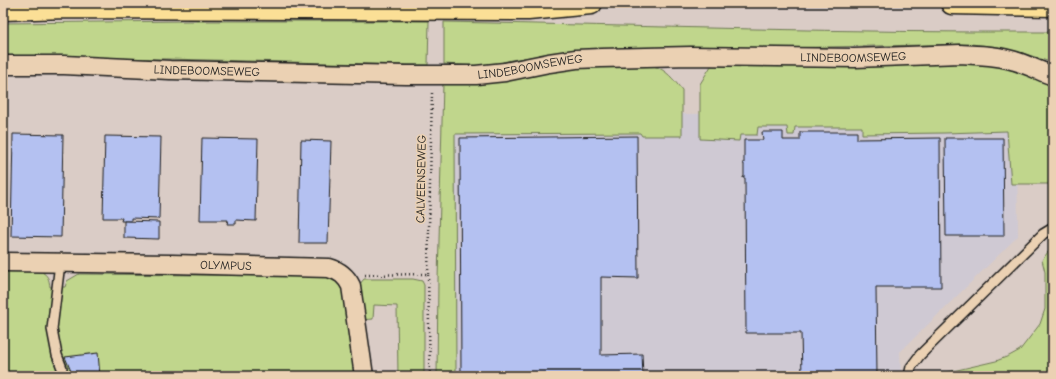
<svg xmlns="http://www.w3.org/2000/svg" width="1056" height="379" font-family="'Comic Neue',sans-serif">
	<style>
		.built { fill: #cfc9d3 }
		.green { fill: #c0d68c; stroke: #6e7954 }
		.building { fill: #b4c1f1; stroke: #1c1c1c }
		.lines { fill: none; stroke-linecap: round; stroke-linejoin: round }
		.service-casing { stroke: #1c1c1c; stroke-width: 12 }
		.minor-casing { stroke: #1c1c1c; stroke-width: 21 }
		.motorway-casing { stroke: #1c1c1c; stroke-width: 25 }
		.path { stroke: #1c1c1c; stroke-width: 2.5; stroke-dasharray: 1 3; stroke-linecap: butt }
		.service { stroke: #ebd1b3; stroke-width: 9 }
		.minor { stroke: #ebd1b3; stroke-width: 18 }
		.motorway { stroke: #fbdf96; stroke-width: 22 }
		.labels { text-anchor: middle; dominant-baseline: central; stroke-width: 3; stroke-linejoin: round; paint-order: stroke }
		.street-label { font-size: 12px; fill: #1c1c1c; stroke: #ebd1b3 }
	</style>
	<rect width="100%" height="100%" fill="#daccc6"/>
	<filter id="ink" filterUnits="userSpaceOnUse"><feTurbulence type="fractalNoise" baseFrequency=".025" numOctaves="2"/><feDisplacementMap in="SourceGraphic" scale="8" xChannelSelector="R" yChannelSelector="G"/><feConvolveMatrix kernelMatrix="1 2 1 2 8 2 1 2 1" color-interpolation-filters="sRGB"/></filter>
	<g filter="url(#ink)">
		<polygon class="built" points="993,110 1017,133 1018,236 900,352 901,376 447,376 449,117"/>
		<g class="green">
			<polygon points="192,21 429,21 428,65 411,65 168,59 3,57 3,23"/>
			<path d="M444,22C647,26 850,33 1053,32V63L1023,53L998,47L971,44L778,48H630L591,50L558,53L511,60L496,64L479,66L444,64Z"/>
			<polygon points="969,62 1003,66 1053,85 1053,184 1011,184 1007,131 945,133 862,134 862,127 795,127 794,135 788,135 787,127 758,127 757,135 740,135 739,141 700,139 700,84 711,66"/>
			<path d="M603,66H653C666,69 674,80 682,90V136H642L640,133L455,134L456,376H437L438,280L443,83L517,77L572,69Z"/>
			<polygon points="1053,248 1053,376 926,376 940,374 996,361 1009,356 1020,350 1040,324 1045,309 1045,272 1042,260 1048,252"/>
			<path d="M3,270L40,271C48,275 49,279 50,287H65L67,281L79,274L326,276L333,278L345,287L359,376H3Z"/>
			<polygon points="364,279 413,279 422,281 424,285 424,376 398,376 397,306 374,305 373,319 360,320 359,285"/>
		</g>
		<g class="building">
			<polygon points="762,132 783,132 783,140 800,140 800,132 857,132 857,139 940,138 941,287 876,287 877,376 802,376 801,333 746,333 745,178 743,178 743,177 744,177 744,164 743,164 742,163 744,163 744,140 763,140"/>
			<polygon points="13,134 63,135 61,237 11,236"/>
			<polygon points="105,136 161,137 159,219 131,218 131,221 121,221 122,218 103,218"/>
			<polygon points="637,136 638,278 601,277 601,355 642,354 643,376 461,376 460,138"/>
			<polygon points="202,138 258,139 256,221 236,220 236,224 227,224 228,220 200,220"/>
			<polygon points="945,138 1003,138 1004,236 946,236"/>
			<polygon points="301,140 331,141 328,243 299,243"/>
			<polygon points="124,221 159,222 159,239 124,238"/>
			<polygon points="98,353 100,376 73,376 65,357"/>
		</g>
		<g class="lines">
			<g class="service-casing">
				<g id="service">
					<polyline points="60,263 52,329 57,355 62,368"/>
					<polyline points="909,376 911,367 920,355 1043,234 1053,228"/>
				</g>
			</g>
			<g class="minor-casing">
				<g id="minor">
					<path id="s1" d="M3,65H64L170,70L406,75H476L505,72L549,63L576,59L601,58L691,56L855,58L960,54C978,55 998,55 1015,61C1028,65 1040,71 1053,76"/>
					<path id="s2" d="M3,262L172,264L329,268C340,271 346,276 351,286L364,376"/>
				</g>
			</g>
			<g class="motorway-casing">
				<g id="motorway">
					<polyline points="952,3 1053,5"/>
					<polyline points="3,9 66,7 528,9 591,3"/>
				</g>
			</g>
			<g class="path">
				<polyline points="428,274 432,93"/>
				<polyline points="365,275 428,274 430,376"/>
			</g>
			<use href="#service" class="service"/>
			<use href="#minor" class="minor"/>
			<use href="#motorway" class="motorway"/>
		</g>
	</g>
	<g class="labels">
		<g class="street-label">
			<text stroke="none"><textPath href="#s1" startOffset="852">LINDEBOOMSEWEG</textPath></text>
			<text stroke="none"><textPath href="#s1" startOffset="528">LINDEBOOMSEWEG</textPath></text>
			<text stroke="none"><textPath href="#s1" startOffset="204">LINDEBOOMSEWEG</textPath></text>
			<text transform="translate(421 179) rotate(-89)">CALVEENSEWEG</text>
			<text stroke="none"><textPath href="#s2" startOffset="223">OLYMPUS</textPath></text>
		</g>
	</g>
	<rect width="1056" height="379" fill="none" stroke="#ebd1b3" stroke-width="16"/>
	<rect x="8" y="8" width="1040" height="363" fill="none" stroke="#1c1c1c" stroke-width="1.5" filter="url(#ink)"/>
</svg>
